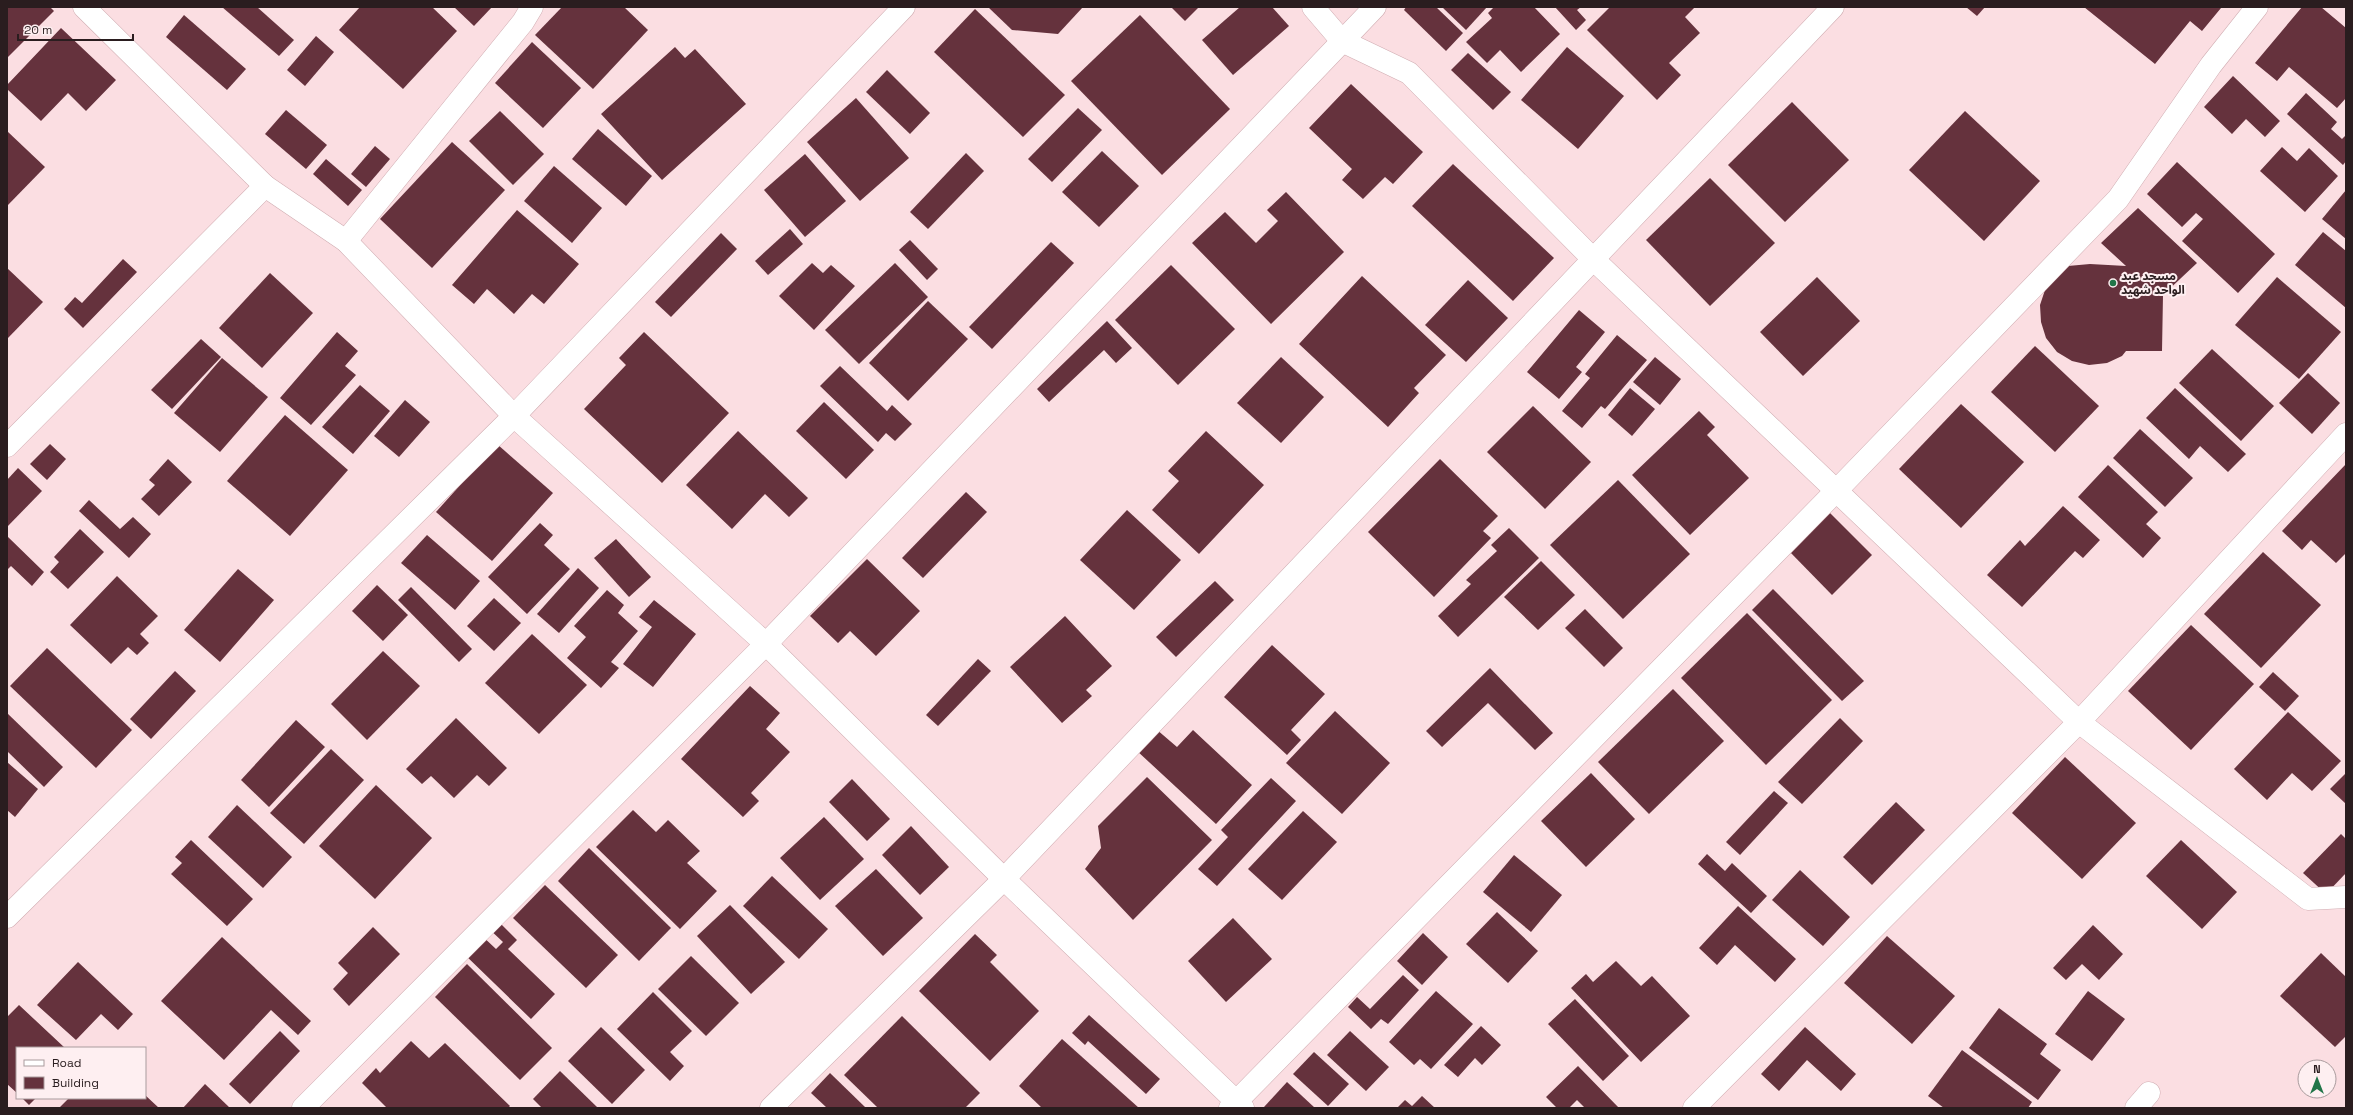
<svg xmlns="http://www.w3.org/2000/svg" width="2353" height="1115" font-family="'Space Grotesk','Noto Sans Arabic',sans-serif">
	<style>
		.building { fill: #65323d }
		.lines { fill: none; stroke-linecap: round; stroke-linejoin: round }
		.street-casing { stroke: #d0adb2; stroke-width: 23 }
		.street { stroke: #fff; stroke-width: 22 }
		.poi-dot { fill: #217548; stroke: #feeff1; stroke-width: 1.5 }
		.labels { text-anchor: middle; dominant-baseline: central; stroke-width: 4; stroke-linejoin: round; paint-order: stroke }
		.poi-label { font-size: 12px; font-weight: bold; fill: #2a1d1f; stroke: #feeff1; text-anchor: start }
	</style>
	<rect width="100%" height="100%" fill="#fbdee2"/>
	<g class="building">
		<polygon points="7,7 50,7 54,11 7,58"/>
		<polygon points="222,7 257,7 294,40 279,56"/>
		<polygon points="360,7 432,7 457,31 403,89 339,30"/>
		<polygon points="454,7 492,7 474,26"/>
		<polygon points="562,7 624,7 648,30 593,89 535,35"/>
		<polygon points="988,7 1083,7 1058,34 1012,30"/>
		<polygon points="1171,7 1199,7 1185,21"/>
		<polygon points="1240,7 1272,7 1289,26 1233,75 1202,40"/>
		<polygon points="1406,7 1436,7 1463,33 1446,51 1404,10"/>
		<polygon points="1442,7 1487,7 1466,30"/>
		<polygon points="1494,7 1534,7 1560,34 1521,72 1500,50 1487,63 1466,42 1492,18 1488,13"/>
		<polygon points="1555,7 1581,7 1577,10 1586,20 1576,30"/>
		<polygon points="1610,7 1695,7 1685,17 1700,33 1669,63 1681,75 1657,100 1587,30"/>
		<polygon points="1966,7 1985,7 1977,16"/>
		<polygon points="2084,7 2219,7 2221,8 2202,31 2190,21 2155,64"/>
		<polygon points="2302,7 2321,7 2346,28 2346,98 2337,108 2289,67 2277,81 2255,63"/>
		<polygon points="975,9 1065,95 1023,137 934,52"/>
		<polygon points="184,15 246,69 227,90 166,37"/>
		<polygon points="1140,15 1230,109 1162,175 1071,81"/>
		<polygon points="61,28 116,80 86,111 68,93 41,121 7,89 7,85"/>
		<polygon points="316,36 334,52 305,86 287,70"/>
		<polygon points="532,42 581,88 543,128 495,83"/>
		<polygon points="675,47 685,58 695,49 746,104 662,180 601,114"/>
		<polygon points="1567,47 1624,96 1578,149 1521,100"/>
		<polygon points="1468,53 1511,92 1493,110 1451,70"/>
		<polygon points="887,70 930,113 910,134 866,92"/>
		<polygon points="2233,76 2280,121 2265,137 2246,119 2232,134 2204,107"/>
		<polygon points="1351,84 1423,152 1393,184 1385,177 1363,199 1342,180 1352,169 1309,128"/>
		<polygon points="2306,93 2337,122 2331,129 2342,139 2346,135 2346,161 2343,165 2287,114"/>
		<polygon points="856,98 909,158 860,201 807,142"/>
		<polygon points="1792,102 1849,160 1785,222 1728,165"/>
		<polygon points="1078,108 1102,130 1052,182 1028,159"/>
		<polygon points="286,110 327,145 306,169 265,134"/>
		<polygon points="500,111 544,154 513,185 469,141"/>
		<polygon points="1965,111 2040,181 1984,241 1909,170"/>
		<polygon points="598,129 652,176 626,206 572,159"/>
		<polygon points="7,131 45,167 7,206"/>
		<polygon points="452,142 505,190 432,268 380,219"/>
		<polygon points="375,146 390,159 366,187 351,174"/>
		<polygon points="2282,147 2297,161 2309,148 2338,176 2305,212 2260,171"/>
		<polygon points="1102,151 1139,186 1099,227 1062,192"/>
		<polygon points="966,153 984,171 928,229 910,212"/>
		<polygon points="805,154 846,201 805,237 764,190"/>
		<polygon points="326,159 362,190 348,206 313,174"/>
		<polygon points="2177,162 2275,254 2238,293 2182,241 2203,219 2196,213 2182,227 2147,194"/>
		<polygon points="1453,164 1554,258 1513,301 1412,206"/>
		<polygon points="554,166 602,208 572,243 524,201"/>
		<polygon points="1710,178 1775,243 1710,306 1646,240"/>
		<polygon points="2346,190 2346,239 2322,219"/>
		<polygon points="1286,192 1344,252 1271,324 1192,243 1225,212 1256,243 1278,221 1267,210"/>
		<polygon points="2138,208 2197,263 2163,295 2162,351 2126,351 2122,356 2107,363 2089,365 2072,361 2057,352 2046,338 2041,322 2040,305 2045,290 2068,266 2090,264 2126,266 2101,243"/>
		<polygon points="517,210 579,264 544,304 532,294 514,314 487,289 474,304 452,285"/>
		<polygon points="790,229 803,244 768,275 755,261"/>
		<polygon points="2323,232 2346,251 2346,308 2295,265"/>
		<polygon points="721,233 737,249 671,317 655,302"/>
		<polygon points="910,240 938,269 927,280 899,250"/>
		<polygon points="1051,242 1074,263 992,349 969,327"/>
		<polygon points="123,259 137,272 83,328 64,309 75,297 82,303"/>
		<polygon points="812,263 823,273 831,265 855,286 814,330 779,296"/>
		<polygon points="895,263 928,297 859,364 825,330"/>
		<polygon points="1171,265 1235,329 1178,385 1115,320"/>
		<polygon points="7,268 43,302 7,339"/>
		<polygon points="270,273 313,313 262,368 219,328"/>
		<polygon points="1362,276 1446,355 1414,388 1419,393 1388,427 1299,344"/>
		<polygon points="1817,277 1860,321 1803,376 1760,332"/>
		<polygon points="2277,277 2341,332 2299,379 2235,325"/>
		<polygon points="1468,280 1508,318 1466,362 1425,325"/>
		<polygon points="928,301 968,339 908,401 869,363"/>
		<polygon points="1579,310 1605,332 1576,367 1582,372 1559,399 1527,372"/>
		<polygon points="1107,321 1132,348 1116,363 1104,350 1049,402 1037,389"/>
		<polygon points="337,332 358,351 345,366 356,375 311,425 280,398"/>
		<polygon points="644,332 729,413 662,483 584,409 626,365 619,358"/>
		<polygon points="1617,335 1647,360 1605,409 1601,406 1582,428 1562,411 1590,378 1585,374"/>
		<polygon points="201,339 221,357 172,409 151,390"/>
		<polygon points="2035,346 2099,406 2055,452 1991,392"/>
		<polygon points="2212,349 2274,406 2241,441 2179,383"/>
		<polygon points="1281,357 1324,397 1281,443 1237,403"/>
		<polygon points="1655,357 1681,379 1660,405 1633,382"/>
		<polygon points="222,358 268,397 220,452 174,413"/>
		<polygon points="840,366 887,411 892,405 912,424 895,441 886,433 878,442 820,386"/>
		<polygon points="2308,373 2340,403 2312,434 2279,403"/>
		<polygon points="360,385 390,411 353,454 322,427"/>
		<polygon points="1630,388 1655,409 1632,436 1608,415"/>
		<polygon points="2175,388 2246,454 2228,472 2200,446 2189,459 2146,418"/>
		<polygon points="405,400 430,422 399,457 374,436"/>
		<polygon points="824,402 874,450 846,479 796,431"/>
		<polygon points="1961,404 2024,462 1961,528 1899,469"/>
		<polygon points="1533,406 1591,462 1545,509 1487,452"/>
		<polygon points="1699,411 1715,427 1707,435 1749,478 1690,535 1632,475"/>
		<polygon points="285,415 348,470 290,536 227,481"/>
		<polygon points="2140,429 2193,478 2165,507 2113,458"/>
		<polygon points="738,431 808,498 789,517 765,494 732,529 686,485"/>
		<polygon points="1206,431 1264,485 1199,554 1152,510 1179,481 1168,471"/>
		<polygon points="50,444 66,459 47,480 30,464"/>
		<polygon points="497,444 553,493 492,561 436,512"/>
		<polygon points="168,459 192,482 159,516 141,499 155,485 149,480"/>
		<polygon points="1440,459 1498,516 1483,531 1491,538 1434,597 1368,532"/>
		<polygon points="2346,464 2346,553 2336,563 2311,540 2302,550 2282,531"/>
		<polygon points="2108,465 2158,512 2146,524 2161,538 2143,558 2078,497"/>
		<polygon points="18,468 42,491 7,527 7,480"/>
		<polygon points="1618,480 1690,554 1623,619 1550,545"/>
		<polygon points="966,492 987,512 923,578 902,558"/>
		<polygon points="89,500 120,529 133,517 151,534 129,558 79,511"/>
		<polygon points="2063,506 2100,540 2083,558 2075,551 2022,607 1987,575 2020,540 2025,546"/>
		<polygon points="1127,510 1181,560 1134,610 1080,560"/>
		<polygon points="1829,512 1872,555 1832,595 1789,551"/>
		<polygon points="540,523 553,535 544,545 570,569 527,614 488,577"/>
		<polygon points="1509,528 1539,558 1458,637 1438,616 1471,584 1466,580 1497,551 1491,545"/>
		<polygon points="80,529 104,552 68,589 50,572 59,562 54,557"/>
		<polygon points="427,535 480,581 455,610 401,563"/>
		<polygon points="7,536 44,572 32,586 11,566 7,570"/>
		<polygon points="616,539 651,577 629,597 594,558"/>
		<polygon points="2263,552 2321,605 2261,668 2204,614"/>
		<polygon points="867,559 920,611 876,656 850,631 838,643 810,616"/>
		<polygon points="1541,561 1575,595 1538,630 1504,597"/>
		<polygon points="578,568 599,588 559,633 537,614"/>
		<polygon points="238,569 274,600 220,662 184,630"/>
		<polygon points="117,576 158,616 140,634 149,643 137,655 128,647 111,664 70,625"/>
		<polygon points="1215,581 1234,600 1176,657 1156,637"/>
		<polygon points="377,585 408,615 383,641 352,611"/>
		<polygon points="411,587 472,649 459,662 398,600"/>
		<polygon points="1773,589 1864,681 1842,701 1752,610"/>
		<polygon points="607,590 624,605 618,613 638,631 611,662 619,668 601,688 567,658 586,637 574,626"/>
		<polygon points="494,598 521,623 494,651 467,626"/>
		<polygon points="654,600 696,634 653,687 623,664 652,627 639,617"/>
		<polygon points="1585,609 1623,648 1604,667 1565,628"/>
		<polygon points="1747,613 1832,700 1766,765 1681,678"/>
		<polygon points="1065,616 1112,666 1086,690 1092,696 1062,723 1010,667"/>
		<polygon points="2191,625 2254,684 2191,750 2128,691"/>
		<polygon points="532,634 587,685 539,734 485,683"/>
		<polygon points="1272,645 1325,694 1291,730 1301,740 1287,755 1224,697"/>
		<polygon points="47,648 132,730 96,768 10,686"/>
		<polygon points="383,651 420,686 367,740 331,704"/>
		<polygon points="978,659 991,671 938,726 926,715"/>
		<polygon points="1490,668 1553,733 1535,750 1488,703 1442,747 1426,731"/>
		<polygon points="175,671 196,691 151,739 130,719"/>
		<polygon points="2273,672 2299,696 2285,711 2259,687"/>
		<polygon points="750,686 780,713 766,729 790,752 751,793 759,801 743,817 681,759"/>
		<polygon points="1673,689 1724,741 1649,814 1598,762"/>
		<polygon points="1335,711 1390,763 1342,814 1286,763"/>
		<polygon points="2288,712 2341,761 2312,791 2292,773 2267,800 2234,769"/>
		<polygon points="7,713 63,767 44,787 7,751"/>
		<polygon points="456,718 507,768 489,786 477,775 454,798 431,776 422,784 406,769"/>
		<polygon points="1840,718 1863,741 1802,804 1778,782"/>
		<polygon points="296,720 325,747 269,807 241,780"/>
		<polygon points="1156,729 1177,747 1193,730 1252,785 1216,824 1136,750"/>
		<polygon points="331,749 364,780 304,844 270,813"/>
		<polygon points="2065,757 2136,823 2082,879 2012,813"/>
		<polygon points="7,762 38,789 15,817 7,810"/>
		<polygon points="1591,773 1635,819 1586,867 1541,821"/>
		<polygon points="2346,773 2346,804 2330,789"/>
		<polygon points="1147,777 1212,840 1133,920 1085,869 1101,848 1098,826"/>
		<polygon points="1271,778 1296,801 1217,886 1198,869 1228,837 1221,830"/>
		<polygon points="852,779 890,819 867,841 829,802"/>
		<polygon points="376,785 432,838 375,899 319,846"/>
		<polygon points="1774,791 1788,803 1740,855 1726,842"/>
		<polygon points="1896,802 1925,830 1872,885 1843,857"/>
		<polygon points="237,805 292,857 263,888 208,837"/>
		<polygon points="633,810 656,832 668,820 700,851 687,863 717,891 680,929 596,847"/>
		<polygon points="1303,811 1337,842 1282,900 1248,869"/>
		<polygon points="824,817 864,859 820,900 780,858"/>
		<polygon points="911,826 949,867 920,895 882,855"/>
		<polygon points="2341,834 2346,839 2346,873 2326,894 2303,873"/>
		<polygon points="191,840 253,899 227,926 171,874 182,863 175,857"/>
		<polygon points="2181,840 2237,892 2202,929 2146,876"/>
		<polygon points="589,848 671,928 639,961 558,881"/>
		<polygon points="1707,854 1725,871 1732,863 1767,896 1751,913 1698,864"/>
		<polygon points="1514,855 1562,895 1531,932 1483,892"/>
		<polygon points="876,869 923,918 883,956 835,906"/>
		<polygon points="1800,870 1850,917 1823,946 1772,900"/>
		<polygon points="772,876 828,929 799,959 743,906"/>
		<polygon points="545,885 618,955 586,988 513,918"/>
		<polygon points="730,905 785,962 751,994 697,936"/>
		<polygon points="1738,906 1796,959 1775,982 1735,945 1717,965 1699,948"/>
		<polygon points="1497,912 1538,951 1508,983 1466,944"/>
		<polygon points="495,918 517,940 508,949 555,994 531,1019 462,952 480,934 496,949 503,942 487,927"/>
		<polygon points="1233,918 1272,959 1226,1002 1188,961"/>
		<polygon points="2093,925 2123,954 2099,980 2082,964 2066,980 2053,968"/>
		<polygon points="373,927 400,954 349,1006 333,989 348,973 338,963"/>
		<polygon points="1423,933 1448,957 1422,985 1397,961"/>
		<polygon points="975,934 997,955 990,962 1039,1011 990,1061 919,991"/>
		<polygon points="1887,936 1955,996 1912,1044 1844,983"/>
		<polygon points="222,937 311,1021 298,1035 271,1010 224,1060 161,1001"/>
		<polygon points="2321,953 2346,977 2346,1036 2335,1047 2280,996"/>
		<polygon points="691,956 739,1003 706,1036 658,989"/>
		<polygon points="1616,961 1641,986 1652,976 1690,1016 1641,1062 1571,988 1586,974 1593,982"/>
		<polygon points="78,962 133,1014 118,1030 101,1014 76,1040 37,1005"/>
		<polygon points="467,964 552,1048 520,1080 435,997"/>
		<polygon points="1403,975 1419,990 1388,1024 1381,1019 1371,1029 1348,1007 1357,997 1370,1009"/>
		<polygon points="1436,991 1473,1024 1431,1069 1420,1059 1414,1065 1389,1042"/>
		<polygon points="2088,991 2125,1019 2092,1061 2055,1034"/>
		<polygon points="653,992 692,1031 670,1052 684,1066 670,1081 617,1029"/>
		<polygon points="1575,999 1629,1056 1603,1081 1548,1024"/>
		<polygon points="19,1005 65,1048 17,1048 17,1093 7,1084 7,1017"/>
		<polygon points="1999,1008 2047,1044 2040,1054 2061,1070 2038,1100 1969,1048"/>
		<polygon points="1089,1015 1160,1079 1146,1094 1088,1041 1085,1045 1072,1033"/>
		<polygon points="902,1016 980,1093 965,1108 878,1108 844,1075"/>
		<polygon points="1481,1026 1501,1045 1482,1065 1475,1058 1458,1077 1444,1065"/>
		<polygon points="601,1027 645,1070 612,1104 568,1061"/>
		<polygon points="1805,1027 1856,1074 1841,1091 1807,1060 1779,1091 1761,1074"/>
		<polygon points="280,1031 300,1051 250,1104 229,1084"/>
		<polygon points="1350,1031 1389,1067 1366,1091 1327,1055"/>
		<polygon points="1062,1039 1139,1108 1042,1108 1019,1086"/>
		<polygon points="411,1041 429,1058 445,1043 510,1106 508,1108 387,1108 362,1083 376,1068 380,1073"/>
		<polygon points="1962,1050 2032,1102 2028,1108 1944,1108 1928,1096"/>
		<polygon points="1314,1052 1349,1084 1328,1106 1293,1074"/>
		<polygon points="1578,1066 1619,1108 1585,1108 1577,1100 1569,1108 1557,1108 1546,1097"/>
		<polygon points="560,1071 598,1108 542,1108 533,1099"/>
		<polygon points="830,1073 866,1108 827,1108 811,1093"/>
		<polygon points="1287,1082 1315,1108 1264,1107"/>
		<polygon points="205,1084 230,1108 183,1108"/>
		<polygon points="145,1095 159,1108 59,1108 69,1098 145,1098"/>
		<polygon points="1422,1096 1435,1108 1397,1108 1405,1100 1412,1106"/>
		<polygon points="22,1098 36,1098 29,1105"/>
	</g>
	<g class="lines">
		<g class="street-casing">
			<g id="street">
				<polyline points="84,7 265,186 346,241 514,416 766,644 1004,879 1243,1108"/>
				<polyline points="1313,7 1342,41 1409,73 1593,259 2079,722 2308,899 2346,897"/>
				<polyline points="346,241 523,22 532,7"/>
				<polyline points="7,446 265,186"/>
				<polyline points="7,917 514,416 904,7"/>
				<polyline points="303,1108 766,644 1375,7"/>
				<polyline points="771,1108 1004,879 1833,7"/>
				<polyline points="1230,1108 1836,491 2118,199 2211,65 2257,7"/>
				<polyline points="1694,1108 2079,722 2346,434"/>
				<polyline points="2136,1108 2149,1093"/>
			</g>
		</g>
		<use href="#street" class="street"/>
	</g>
	<circle class="poi-dot" cx="2113" cy="283" r="4"/>
	<g class="labels">
		<g class="poi-label">
			<text x="2121" y="276">مسجد عبد<tspan x="2121" dy="14">الواحد شهید</tspan></text>
		</g>
	</g>
	<rect width="2353" height="1115" fill="none" stroke="#2a1d1f" stroke-width="16"/>
	<rect x="16" y="1047" width="130" height="52" fill="#feeff1" stroke="#a99b9d"/>
	<rect x="24" y="1060" width="20" height="6" fill="#ffffff" stroke="#a99b9d"/>
	<text x="52" y="1067" font-size="12" fill="#2a1d1f">Road</text>
	<rect x="24" y="1077" width="20" height="12" fill="#65323d" stroke="#a99b9d"/>
	<text x="52" y="1087" font-size="12" fill="#2a1d1f">Building</text>
	<g transform="translate(2317 1079)"><circle r="19" fill="#feeff1" stroke="#a99b9d"/>
	<path d="M0-3L7 15L0 10L-7 15Z" fill="#217548"/>
	<text y="-6" font-size="11" font-weight="bold" text-anchor="middle" fill="#2a1d1f">N</text>
	</g>
	<path d="M18 34v6h115v-6" fill="none" stroke="#2a1d1f" stroke-width="2"/>
	<text x="24" y="34" font-size="12" fill="#2a1d1f" stroke="#feeff1" stroke-width="3" paint-order="stroke">20 m</text>
</svg>
